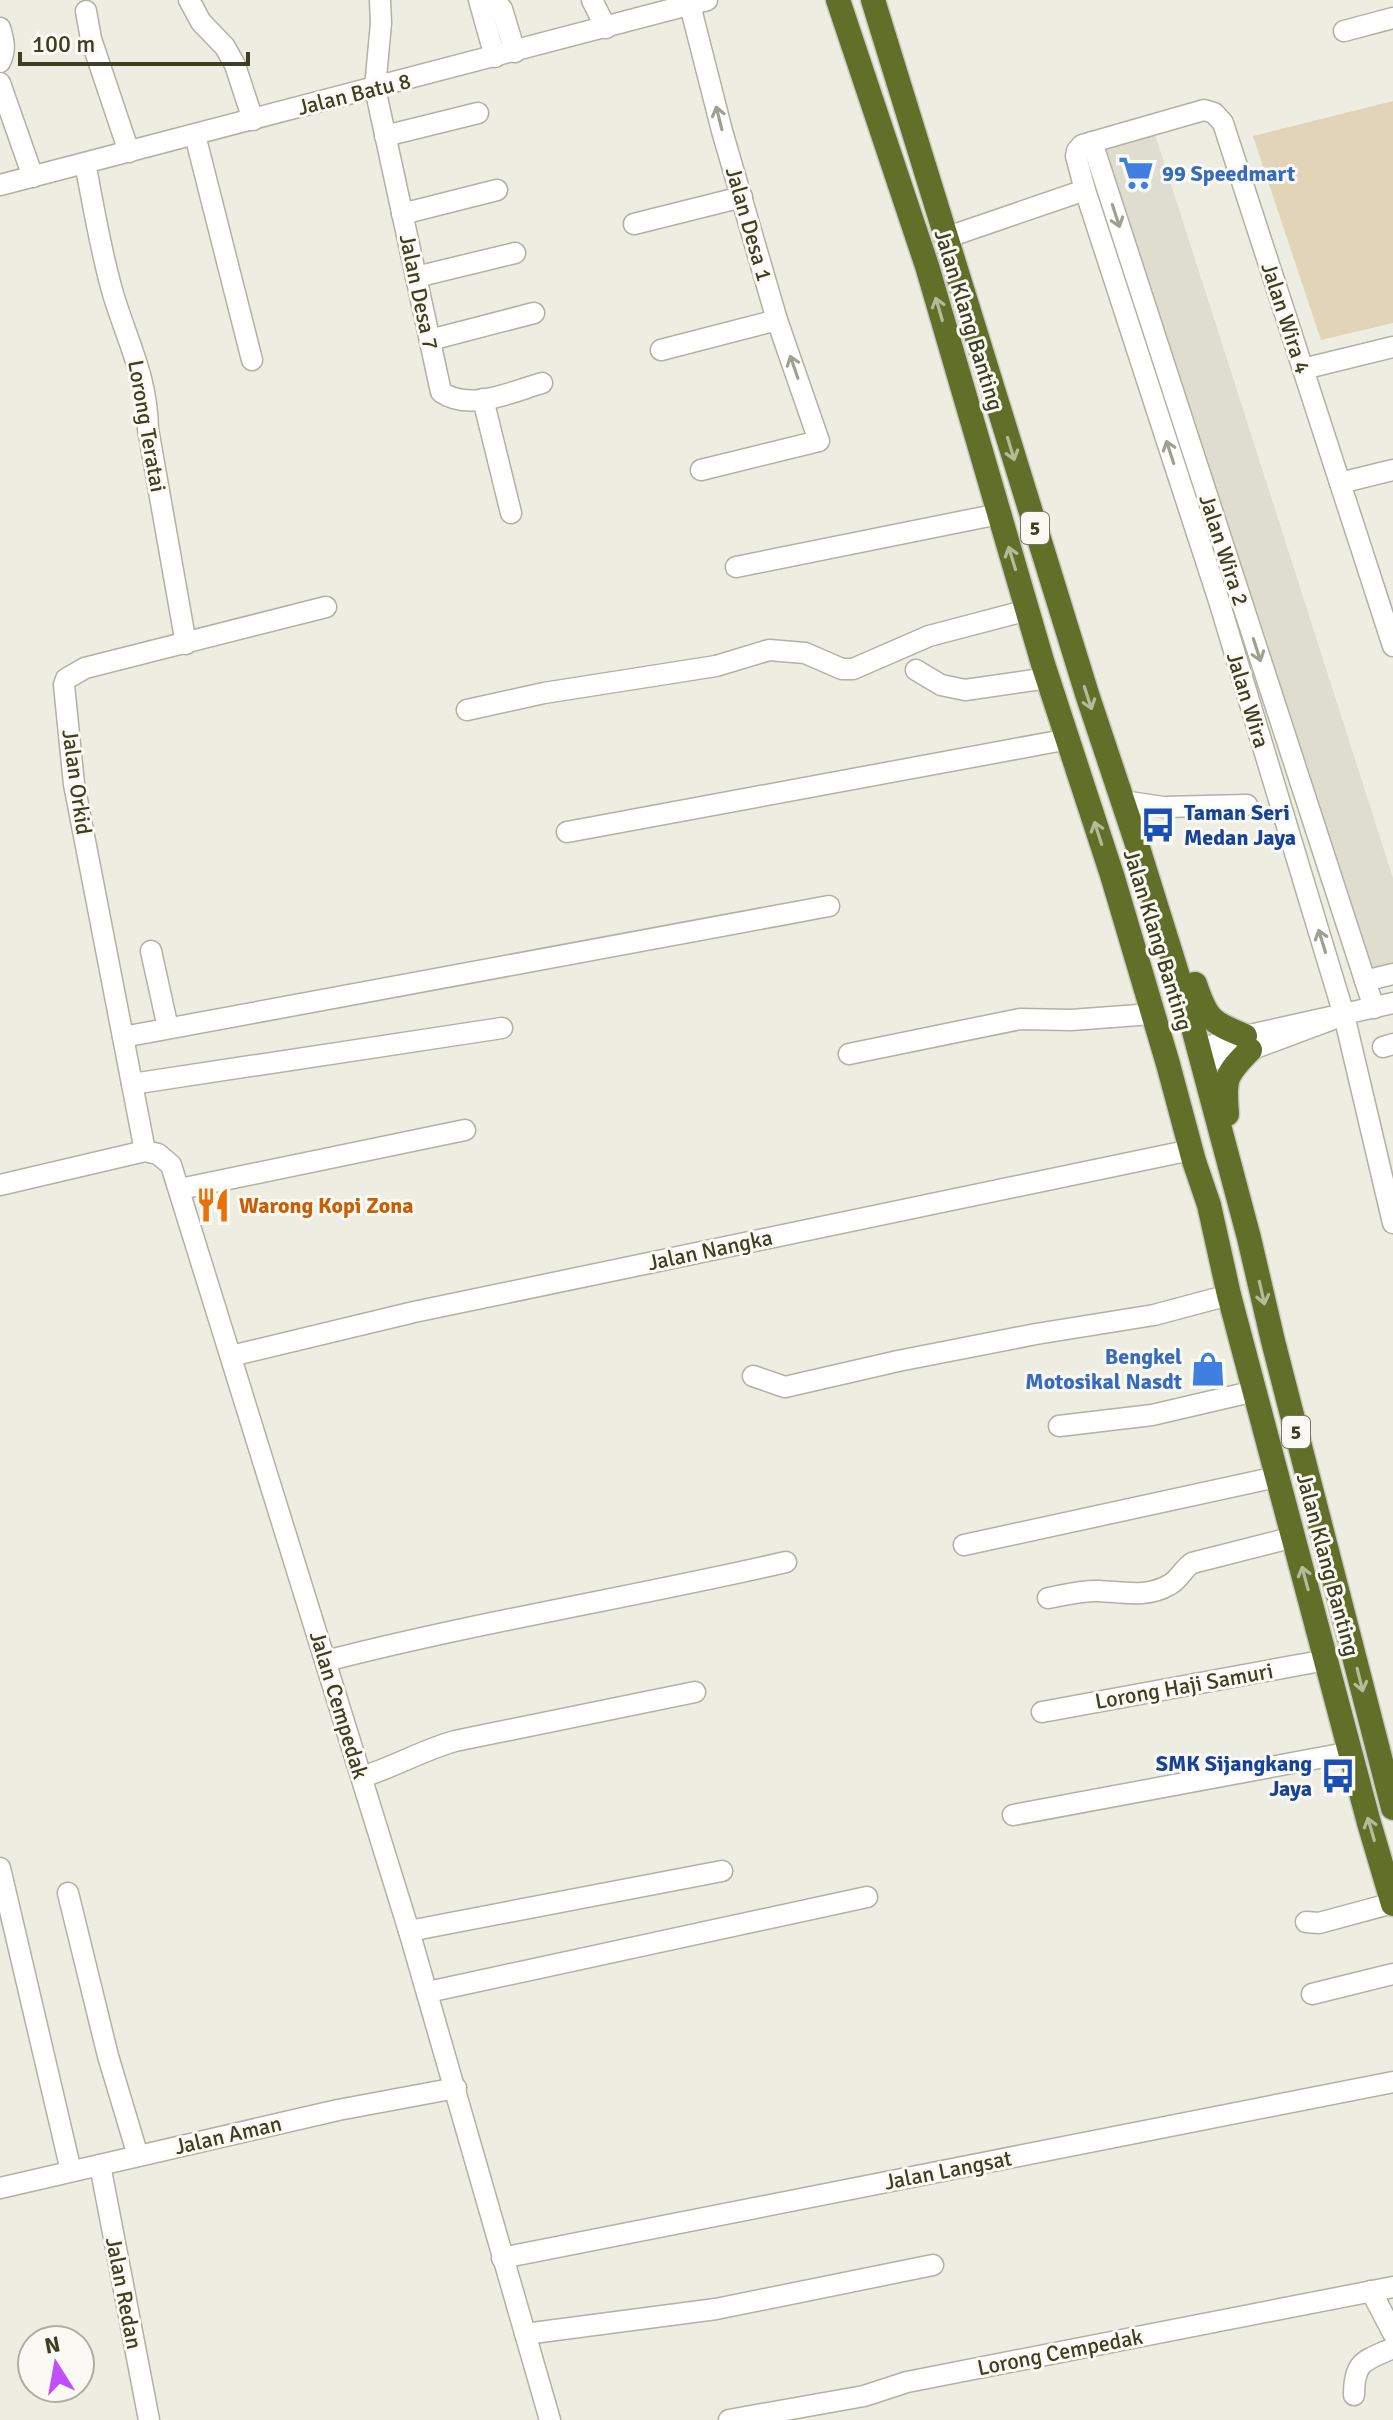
<svg xmlns="http://www.w3.org/2000/svg" width="1393" height="2420" font-family="Signika,sans-serif">
	<style>
		.built { fill: #deddd0 }
		.green { fill: #e1d4b9 }
		.lines { fill: none; stroke-linecap: round; stroke-linejoin: round }
		.minor-casing { stroke: #b1b2a0; stroke-width: 23 }
		.highway-casing { stroke: #c8cac1; stroke-width: 27 }
		.minor { stroke: #fff; stroke-width: 20 }
		.highway { stroke: #616f29; stroke-width: 24 }
		.oneway { stroke: #9ea090 }
		.oneway2 { stroke: #b5bb98 }
		.labels { text-anchor: middle; dominant-baseline: central; stroke-width: 6; stroke-linejoin: round; paint-order: stroke }
		.shield { fill: #faf9f3; stroke: #75785f; stroke-width: 2 }
		.shield-label { font-size: 20px; font-weight: bold; fill: #3c4020 }
		.street-label { font-size: 22px; fill: #3c4020; stroke: #faf9f3 }
		.shop-label { font-size: 22px; font-weight: bold; fill: #366cbe; stroke: #faf9f3; text-anchor: start }
		.transit-label { font-size: 22px; font-weight: bold; fill: #164399; stroke: #faf9f3; text-anchor: start }
		.food-label { font-size: 22px; font-weight: bold; fill: #c56008; stroke: #faf9f3; text-anchor: start }
	</style>
	<rect width="100%" height="100%" fill="#edede2"/>
	<polygon class="built" points="1154,131 1393,878 1393,968 1368,974 1099,146"/>
	<polygon class="green" points="1393,101 1393,323 1321,340 1253,136"/>
	<g class="lines">
		<g class="minor-casing">
			<g id="minor">
				<polyline points="189,0 201,22 225,47 235,65 253,120"/>
				<path d="M380,0L381,23L375,88L441,392C470,412 511,392 542,383"/>
				<polyline points="479,0 495,57"/>
				<polyline points="592,0 606,28"/>
				<polyline points="690,5 722,131 777,320 819,441 701,470"/>
				<polyline points="481,6 497,4 502,9 515,52"/>
				<polyline points="86,11 91,39 129,152"/>
				<path d="M0,28C4,41 6,50 0,62"/>
				<polyline points="1344,31 1393,18"/>
				<polyline points="0,83 33,177"/>
				<polyline points="195,135 252,360"/>
				<polyline points="385,136 478,113"/>
				<polyline points="1092,142 1374,1008"/>
				<path d="M85,163C94,208 101,254 114,297C129,345 147,378 148,429L186,644"/>
				<polyline points="0,185 707,0"/>
				<polyline points="402,214 497,190"/>
				<polyline points="634,224 742,197"/>
				<polyline points="945,238 1085,190"/>
				<polyline points="416,277 515,253"/>
				<polyline points="430,340 534,313"/>
				<polyline points="661,350 777,320"/>
				<polyline points="1303,369 1393,347"/>
				<polyline points="483,399 511,513"/>
				<polyline points="1340,483 1393,470"/>
				<polyline points="736,567 999,514"/>
				<polyline points="1393,646 1223,123 1214,113 1204,110 1082,145 1077,151 1076,156 1085,190 1219,601 1344,1015 1393,1223"/>
				<polyline points="916,670 941,685 965,690 1048,678"/>
				<polyline points="467,710 544,693 716,666 769,650 805,653 842,669 853,669 929,636 1028,610"/>
				<polyline points="1123,801 1163,807 1247,805"/>
				<polyline points="567,832 1069,739"/>
				<polyline points="151,951 168,1028"/>
				<polyline points="1365,981 1393,974"/>
				<polyline points="1344,1015 1250,1050 1211,1060 1201,1054 1206,1047 1245,1036 1393,1003"/>
				<polyline points="123,1037 829,906"/>
				<polyline points="1383,1047 1393,1044"/>
				<polyline points="849,1054 1020,1019 1071,1020 1152,1014"/>
				<polyline points="132,1084 502,1028"/>
				<polyline points="145,1151 74,784 64,685 66,679 85,668 326,607"/>
				<polyline points="0,1185 145,1151 158,1154 171,1165 409,1931 550,2420"/>
				<polyline points="180,1189 465,1130"/>
				<polyline points="231,1356 414,1312 1191,1150"/>
				<polyline points="753,1376 785,1387 898,1361 1036,1334 1154,1315 1229,1295"/>
				<polyline points="1059,1426 1152,1415 1255,1391"/>
				<polyline points="964,1545 1277,1477"/>
				<path d="M1048,1598C1064,1595 1083,1590 1099,1591C1123,1592 1147,1598 1169,1585C1179,1580 1183,1569 1192,1563L1294,1537"/>
				<path d="M326,1661C478,1622 633,1597 786,1562"/>
				<polyline points="1042,1712 1326,1660"/>
				<path d="M362,1777C394,1767 423,1750 455,1741L695,1692"/>
				<polyline points="1013,1815 1351,1752"/>
				<polyline points="0,1868 71,2171"/>
				<polyline points="68,1893 108,2056 138,2156"/>
				<polyline points="1306,1922 1319,1923 1393,1903"/>
				<polyline points="409,1931 722,1871"/>
				<polyline points="428,1992 867,1897"/>
				<polyline points="1312,1994 1393,1974"/>
				<polyline points="100,2165 149,2420"/>
				<polyline points="0,2188 338,2110 456,2088"/>
				<polyline points="502,2258 1393,2082"/>
				<polyline points="1371,2291 1393,2333"/>
				<polyline points="525,2334 716,2309 933,2265"/>
				<path d="M1354,2395C1354,2361 1364,2361 1393,2348"/>
				<polyline points="729,2420 864,2396 907,2382 1393,2287"/>
			</g>
		</g>
		<g class="highway-casing">
			<g id="highway">
				<polyline points="838,0 927,266 1043,664 1112,875 1168,1064 1194,1161 1209,1205 1229,1295 1369,1823 1393,1904"/>
				<polyline points="873,0 1087,694 1135,838 1187,1005 1249,1238 1273,1341 1393,1808"/>
				<path d="M1195,984C1207,1020 1211,1022 1245,1036"/>
				<path d="M1227,1114C1224,1079 1225,1075 1250,1050"/>
			</g>
		</g>
		<use href="#minor" class="minor"/>
		<use href="#highway" class="highway"/>
	</g>
	<defs><path id="oneway-shaft" d="M-6 0H5M1.5-3L5.5 0L1.5 3" fill="none" stroke-width="1.6" stroke-linecap="round" stroke-linejoin="round" transform="scale(2)"/></defs>
	<g class="oneway">
		<use href="#oneway-shaft" transform="translate(719 118) rotate(-104)"/>
		<use href="#oneway-shaft" transform="translate(1116 216) rotate(72)"/>
		<use href="#oneway-shaft" transform="translate(794 367) rotate(-109)"/>
		<use href="#oneway-shaft" transform="translate(1170 452) rotate(-108)"/>
		<use href="#oneway-shaft" transform="translate(1257 650) rotate(72)"/>
		<use href="#oneway-shaft" transform="translate(1322 941) rotate(-107)"/>
	</g>
	<g class="oneway2">
		<use href="#oneway-shaft" transform="translate(939 309) rotate(-106)"/>
		<use href="#oneway-shaft" transform="translate(1011 449) rotate(73)"/>
		<use href="#oneway-shaft" transform="translate(1012 558) rotate(-107)"/>
		<use href="#oneway-shaft" transform="translate(1088 698) rotate(72)"/>
		<use href="#oneway-shaft" transform="translate(1098 833) rotate(-108)"/>
		<use href="#oneway-shaft" transform="translate(1262 1293) rotate(77)"/>
		<use href="#oneway-shaft" transform="translate(1305 1578) rotate(-105)"/>
		<use href="#oneway-shaft" transform="translate(1360 1680) rotate(76)"/>
		<use href="#oneway-shaft" transform="translate(1371 1829) rotate(-106)"/>
	</g>
	<defs>
		<g id="supermarket-bare" transform="scale(2.76)"><path d="M-6-5.5h2.5l.6 2H6L4.5 2H-2.5L-4.4-4H-6ZM-1.5 3.2a1.3 1.3 0 1 0 .1 0ZM3 3.2a1.3 1.3 0 1 0 .1 0Z" fill="#3f7fe0" stroke="#faf9f3" stroke-width="2.5" paint-order="stroke"/></g>
		<g id="bus-bare" transform="scale(2.76)"><path d="M-5-6H5V4H4V6H2V4H-2V6H-4V4H-5ZM-3.5-4V0h7V-4ZM-3.5 1.2v1.5H-2V1.2ZM2 1.2v1.5H3.5V1.2Z" fill="#1a4fb4" stroke="#faf9f3" stroke-width="2.5" paint-order="stroke"/></g>
		<g id="restaurant-bare" transform="scale(2.76)"><path d="M-5-6h1v4h1v-4h1v4h1v-4h1v5L-1.5 .5V6h-2V.5L-5-1ZM5-6V6H3V1.5H1.5Q1.5-4 5-6Z" fill="#e8710a" stroke="#faf9f3" stroke-width="2.5" paint-order="stroke"/></g>
		<g id="shop-bare" transform="scale(2.76)"><path d="M-5-2.5h2.3a2.7 3.5 0 0 1 5.4 0H5L5.5 6h-11ZM-1.5-2.5h3a1.5 2.3 0 0 0-3 0Z" fill="#3f7fe0" stroke="#faf9f3" stroke-width="2.5" paint-order="stroke"/></g>
	</defs>
	<g fill-rule="evenodd">
		<use href="#supermarket-bare" x="1136" y="173"/>
		<use href="#bus-bare" x="1158" y="825"/>
		<use href="#restaurant-bare" x="213" y="1205"/>
		<use href="#shop-bare" x="1208" y="1369"/>
		<use href="#bus-bare" x="1338" y="1776"/>
	</g>
	<g class="labels">
		<g class="shield">
			<rect x="1021" y="512" width="28" height="32" rx="6"/>
			<rect x="1282" y="1416" width="28" height="32" rx="6"/>
		</g>
		<g class="shield-label">
			<text x="1035" y="528">5</text>
			<text x="1296" y="1432">5</text>
		</g>
		<g class="street-label">
			<text transform="translate(354 94) rotate(-14)">Jalan Batu 8</text>
			<text transform="translate(749 224) rotate(74)">Jalan Desa 1</text>
			<text transform="translate(419 292) rotate(78)">Jalan Desa 7</text>
			<text transform="translate(1286 318) rotate(72)">Jalan Wira 4</text>
			<text transform="translate(969 320) rotate(73)">Jalan Klang Banting</text>
			<text transform="translate(147 426) rotate(80)">Lorong Teratai</text>
			<text transform="translate(1224 550) rotate(72)">Jalan Wira 2</text>
			<text transform="translate(1248 700) rotate(73)">Jalan Wira</text>
			<text transform="translate(77 782) rotate(82)">Jalan Orkid</text>
			<text transform="translate(1158 940) rotate(73)">Jalan Klang Banting</text>
			<text transform="translate(710 1250) rotate(-12)">Jalan Nangka</text>
			<text transform="translate(1328 1565) rotate(75)">Jalan Klang Banting</text>
			<text transform="translate(1184 1686) rotate(-10)">Lorong Haji Samuri</text>
			<text transform="translate(339 1705) rotate(73)">Jalan Cempedak</text>
			<text transform="translate(228 2135) rotate(-13)">Jalan Aman</text>
			<text transform="translate(948 2170) rotate(-11)">Jalan Langsat</text>
			<text transform="translate(124 2293) rotate(79)">Jalan Redan</text>
			<text transform="translate(1060 2352) rotate(-11)">Lorong Cempedak</text>
		</g>
		<g class="shop-label">
			<text x="1162" y="173">99 Speedmart</text>
			<text x="1182" y="1356" text-anchor="end">Bengkel<tspan x="1182" dy="25">Motosikal Nasdt</tspan></text>
		</g>
		<g class="transit-label">
			<text x="1184" y="812">Taman Seri<tspan x="1184" dy="25">Medan Jaya</tspan></text>
			<text x="1312" y="1763" text-anchor="end">SMK Sijangkang<tspan x="1312" dy="25">Jaya</tspan></text>
		</g>
		<g class="food-label">
			<text x="239" y="1205">Warong Kopi Zona</text>
		</g>
	</g>
	<g transform="translate(56 2364) rotate(349)"><circle r="38" fill="#faf9f3" stroke="#aeaf9f" stroke-width="2"/>
	<path d="M0-6L14 30L0 20L-14 30Z" fill="#c24fff"/>
	<text y="-12" font-size="22" font-weight="bold" text-anchor="middle" fill="#3c4020">N</text>
	</g>
	<path d="M20 52v12h228v-12" fill="none" stroke="#3c4020" stroke-width="4"/>
	<text x="32" y="52" font-size="24" fill="#3c4020" stroke="#faf9f3" stroke-width="6" paint-order="stroke">100 m</text>
</svg>
